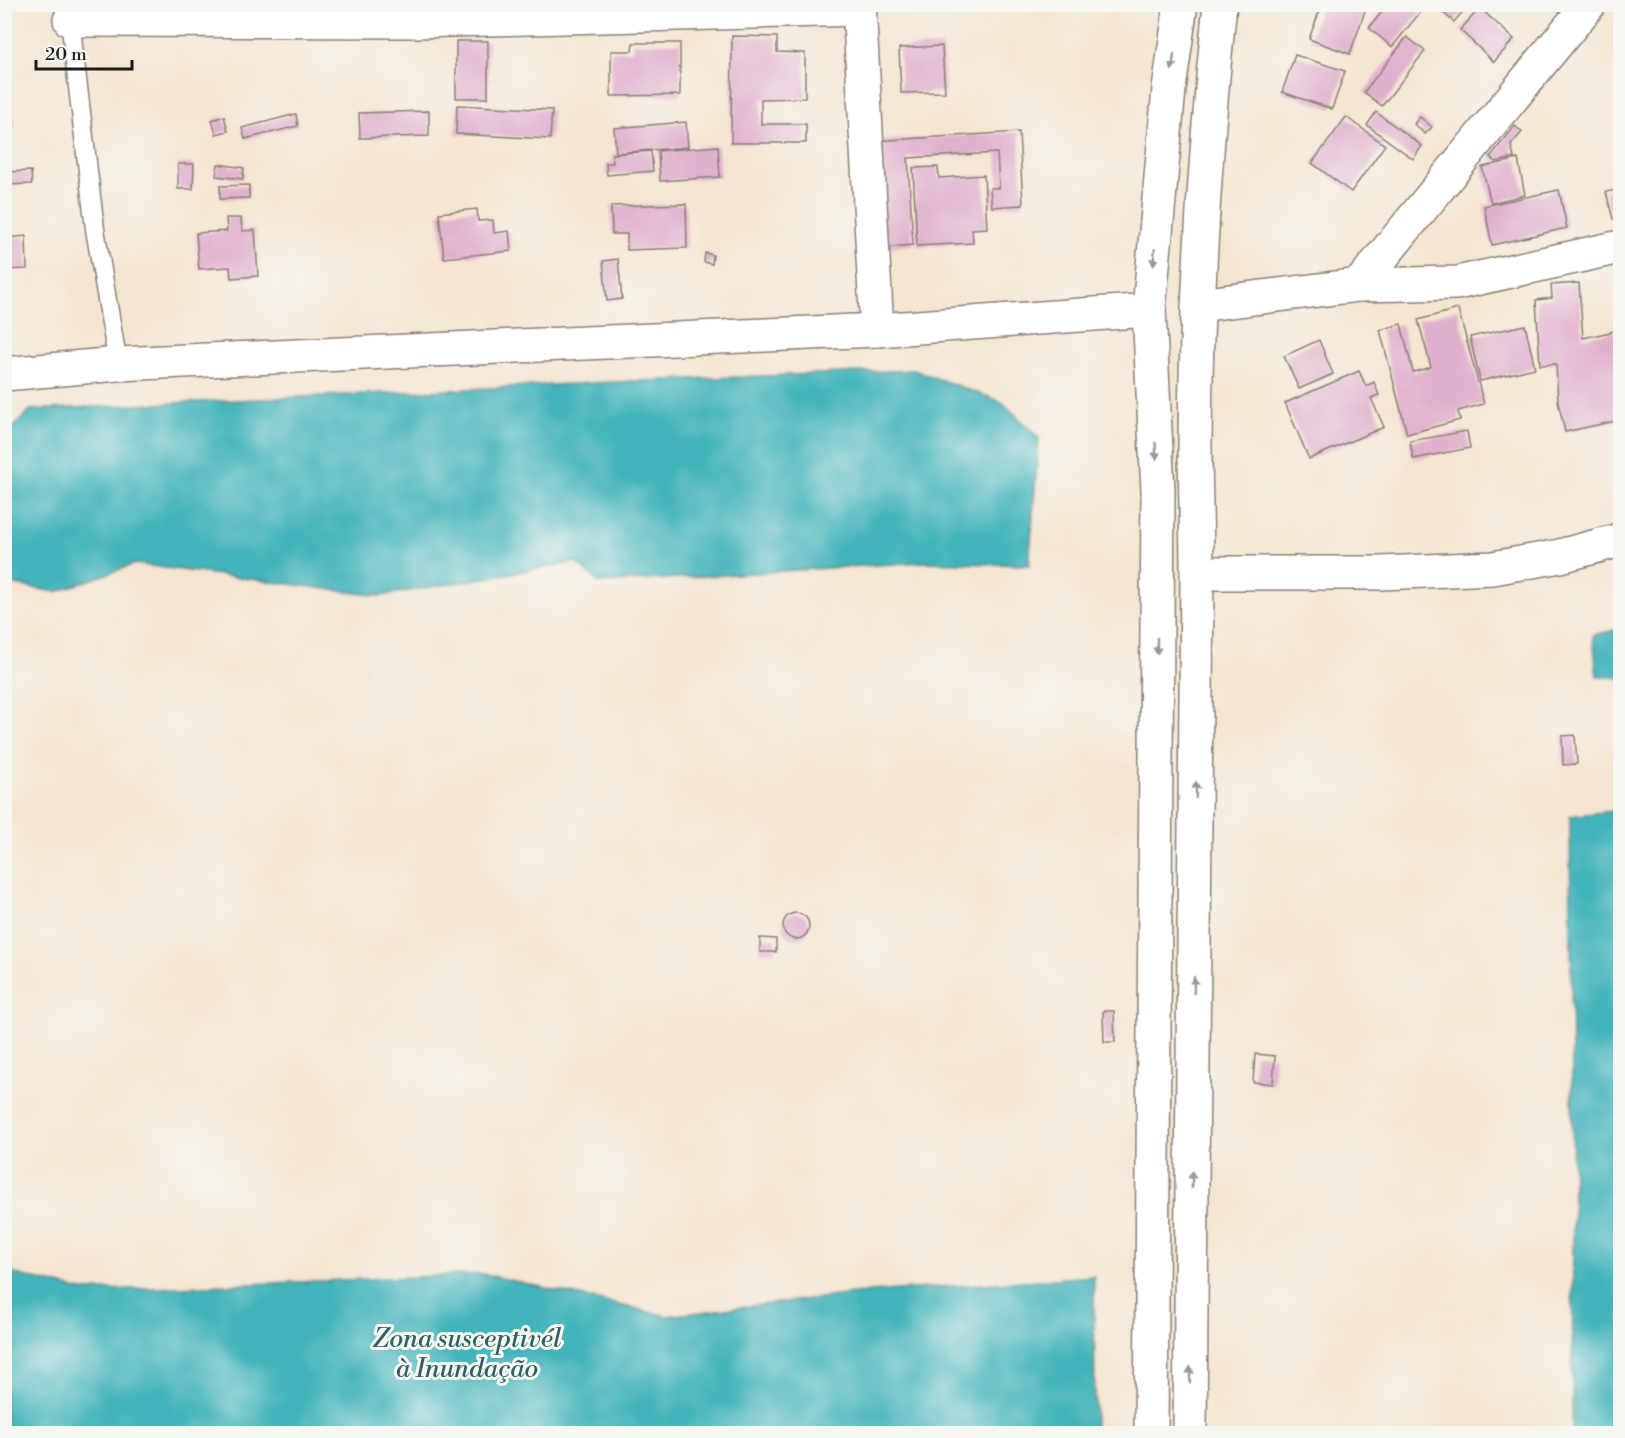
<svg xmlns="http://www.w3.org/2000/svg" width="1625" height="1438" font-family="'Libre Bodoni',serif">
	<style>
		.water { fill: #43b4bb; stroke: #30686c; stroke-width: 1.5 }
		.building { fill: #e1b0cd }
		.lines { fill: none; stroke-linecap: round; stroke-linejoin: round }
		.lane-casing { stroke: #888076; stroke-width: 21 }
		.street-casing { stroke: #888076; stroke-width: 36 }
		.secondary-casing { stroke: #888076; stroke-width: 36 }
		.lane { stroke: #fff; stroke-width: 18 }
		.street { stroke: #fff; stroke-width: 33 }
		.secondary { stroke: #fff; stroke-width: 33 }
		.oneway { fill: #999 }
		.labels { text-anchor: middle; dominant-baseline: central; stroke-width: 6; stroke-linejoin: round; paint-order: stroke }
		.water-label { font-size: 26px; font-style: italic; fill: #2e6064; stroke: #f6f6f2 }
	</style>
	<rect width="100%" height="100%" fill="#f6f6f2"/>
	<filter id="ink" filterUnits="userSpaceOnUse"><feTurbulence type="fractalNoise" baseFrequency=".0167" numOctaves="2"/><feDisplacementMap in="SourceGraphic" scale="12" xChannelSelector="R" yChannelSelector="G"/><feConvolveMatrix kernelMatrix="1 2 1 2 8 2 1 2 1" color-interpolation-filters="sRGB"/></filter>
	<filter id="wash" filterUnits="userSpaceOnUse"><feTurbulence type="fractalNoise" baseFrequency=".008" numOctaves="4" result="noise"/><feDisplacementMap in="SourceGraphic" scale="24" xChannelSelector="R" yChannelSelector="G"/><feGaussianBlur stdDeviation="1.35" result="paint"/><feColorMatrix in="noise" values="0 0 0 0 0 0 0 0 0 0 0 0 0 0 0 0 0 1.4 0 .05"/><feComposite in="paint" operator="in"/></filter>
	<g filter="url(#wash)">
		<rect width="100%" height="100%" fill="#f4e5d1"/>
		<g class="water">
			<polygon points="914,370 1002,402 1039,438 1029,565 923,562 599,583 576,562 380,596 135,564 56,592 5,583 5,436 30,410 613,382"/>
			<polygon points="1620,629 1620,678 1597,676 1593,635"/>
			<polygon points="1620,810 1620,1433 1572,1433 1573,1216 1570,816"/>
			<polygon points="4,1271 82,1291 484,1274 667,1316 871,1292 1094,1276 1095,1433 5,1433"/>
		</g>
		<g id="blocks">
			<g class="building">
				<polygon points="1322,4 1356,4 1366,8 1350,54 1309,39"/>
				<polygon points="1388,4 1427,4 1392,47 1369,28"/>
				<polygon points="1433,4 1469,4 1454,22"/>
				<polygon points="1480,8 1514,39 1494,62 1460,30"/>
				<polygon points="732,36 777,37 777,52 805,53 805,98 761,99 761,124 806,124 806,143 731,143"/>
				<polygon points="1407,37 1425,51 1382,106 1364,92"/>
				<rect x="456" y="41" width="32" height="57"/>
				<polygon points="633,43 680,43 680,95 611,96 611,51 632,51"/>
				<polygon points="942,46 945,92 901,93 899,48"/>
				<polygon points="1295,55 1345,71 1332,109 1282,92"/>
				<polygon points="10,76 14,129 4,130 4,77"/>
				<polygon points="457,105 552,110 550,139 456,134"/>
				<polygon points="429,111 429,136 360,138 359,113"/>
				<polygon points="1376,112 1422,146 1413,159 1367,125"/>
				<polygon points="296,114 298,126 245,139 242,128"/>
				<polygon points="224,116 228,131 216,134 212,120"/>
				<polygon points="1346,117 1385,145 1351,192 1312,163"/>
				<polygon points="1420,117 1432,127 1425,134 1414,124"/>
				<polygon points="686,122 688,147 616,153 614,128"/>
				<polygon points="1515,126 1522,132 1511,145 1514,158 1496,162 1490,157"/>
				<polygon points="1019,132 1023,205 992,207 990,188 999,188 997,153 908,158 913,245 878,248 872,141"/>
				<polygon points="718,146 720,177 660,181 658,151"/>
				<polygon points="651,151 653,171 607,175 606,163 613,163 612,154"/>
				<polygon points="1518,159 1525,195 1491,203 1482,167"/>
				<polygon points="178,164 194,164 193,189 178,189"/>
				<polygon points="218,164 244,168 243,179 216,176"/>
				<polygon points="938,167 939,178 984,175 987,228 972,229 973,243 917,246 913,168"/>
				<polygon points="31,171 32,184 4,185 4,172"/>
				<polygon points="249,185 249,198 220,199 220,186"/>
				<polygon points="1620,189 1620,217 1613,219 1606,192"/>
				<polygon points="1559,190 1567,228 1492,245 1484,206"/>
				<polygon points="686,204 687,248 627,250 627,234 612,234 611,206"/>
				<polygon points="477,209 478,221 493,220 494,233 509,231 511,251 444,258 439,213"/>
				<polygon points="226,218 241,218 242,231 255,230 258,276 231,278 230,267 199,269 196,233 227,231"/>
				<polygon points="26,236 27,269 4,270 4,238"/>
				<polygon points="705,253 713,255 712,264 704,262"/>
				<polygon points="618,259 622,299 607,301 603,261"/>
				<polygon points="1579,283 1583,338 1615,331 1620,354 1620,420 1565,432 1558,402 1556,364 1540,365 1536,300 1552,298 1551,285"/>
				<polygon points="1620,298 1620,315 1616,300"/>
				<polygon points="1458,309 1484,404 1458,411 1460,420 1407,434 1380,330 1401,324 1413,372 1431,367 1418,320"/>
				<polygon points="1525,325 1535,368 1480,381 1470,337"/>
				<polygon points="1319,340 1333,374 1299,389 1284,356"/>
				<polygon points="1359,371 1366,386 1374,382 1379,395 1371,398 1384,427 1309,459 1285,403"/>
				<polygon points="1467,431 1470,448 1413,459 1410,441"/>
				<polygon points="1575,735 1577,764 1563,765 1562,736"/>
				<circle cx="796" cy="926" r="13"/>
				<polygon points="760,938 776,939 776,952 760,952"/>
				<polygon points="1103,1011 1114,1011 1115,1042 1104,1042"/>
				<polygon points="1255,1054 1275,1056 1273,1084 1253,1082"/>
			</g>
		</g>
	</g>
	<g filter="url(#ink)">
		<use href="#blocks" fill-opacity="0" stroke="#888076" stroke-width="1.5"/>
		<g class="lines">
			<g class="lane-casing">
				<polyline id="lane" points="69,12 95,229 118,364"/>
			</g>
			<g class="street-casing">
				<g id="street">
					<polyline points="859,4 877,330"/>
					<polyline points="70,20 416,21 860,9"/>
					<polyline points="1359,285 1589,4"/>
					<polyline points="1198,305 1359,285 1457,283 1620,247"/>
					<polyline points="4,374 118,364 877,330 1149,310"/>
					<polyline points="1197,573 1381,573 1493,568 1560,556 1620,540"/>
				</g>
			</g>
			<g class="secondary-casing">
				<g id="secondary">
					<polyline points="1151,1434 1158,491 1149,310 1169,89 1181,4"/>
					<path d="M1190,1434L1197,573C1197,529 1195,485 1195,441C1196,295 1205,150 1220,4"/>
				</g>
			</g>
			<use href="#lane" class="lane"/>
			<use href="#street" class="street"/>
			<use href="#secondary" class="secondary"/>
		</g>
		<defs><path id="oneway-solid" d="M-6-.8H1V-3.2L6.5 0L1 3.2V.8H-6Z" transform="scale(1.5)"/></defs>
		<g class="oneway">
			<use href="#oneway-solid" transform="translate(1173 62) rotate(98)"/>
			<use href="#oneway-solid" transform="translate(1154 257) rotate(95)"/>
			<use href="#oneway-solid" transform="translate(1156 451) rotate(87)"/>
			<use href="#oneway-solid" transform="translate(1157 646) rotate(90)"/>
			<use href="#oneway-solid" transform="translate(1196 790) rotate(-89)"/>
			<use href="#oneway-solid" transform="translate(1194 985) rotate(-89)"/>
			<use href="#oneway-solid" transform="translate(1192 1180) rotate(-89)"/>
			<use href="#oneway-solid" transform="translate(1190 1375) rotate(-89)"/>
		</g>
	</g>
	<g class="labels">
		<g class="water-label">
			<text x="467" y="1339">Zona susceptivél<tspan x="467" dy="30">à Inundação</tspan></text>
		</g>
	</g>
	<rect width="1625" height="1438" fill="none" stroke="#f6f6f2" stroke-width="24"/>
	<path d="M36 60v9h96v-9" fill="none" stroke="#1c1c1c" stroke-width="3"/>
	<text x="45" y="60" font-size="18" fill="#1c1c1c" stroke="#f6f6f2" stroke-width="4.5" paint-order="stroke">20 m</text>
</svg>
